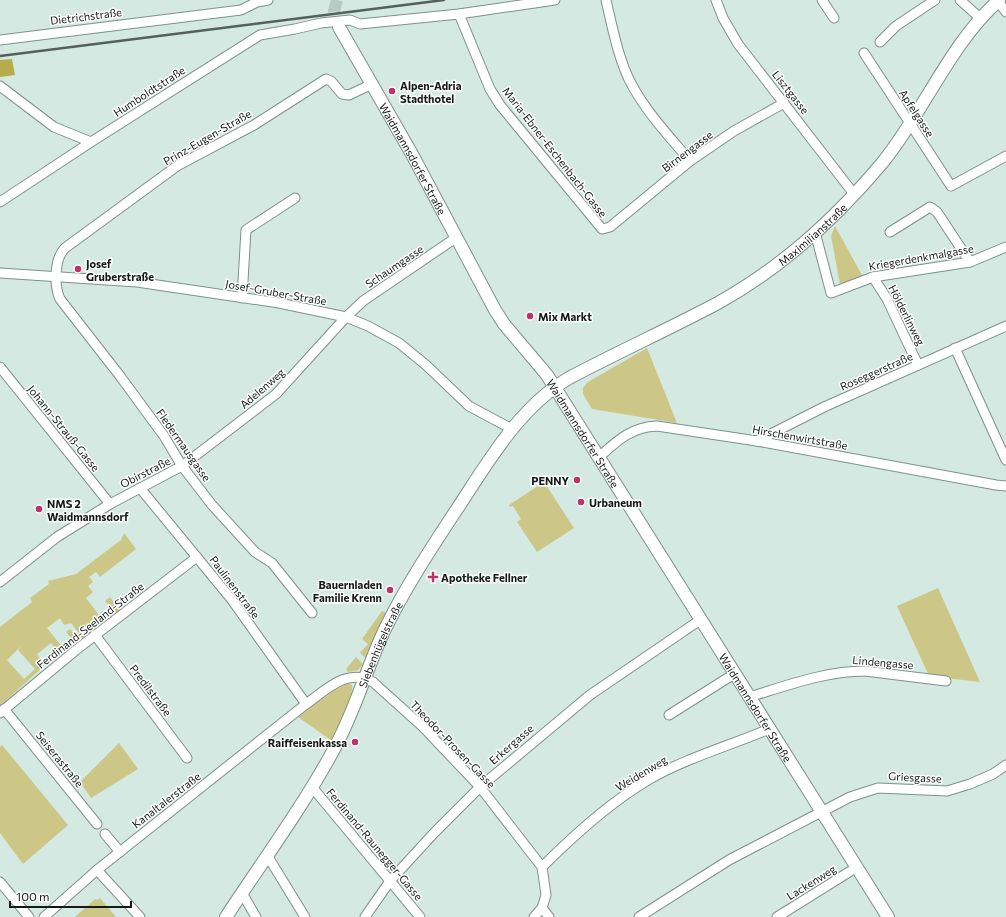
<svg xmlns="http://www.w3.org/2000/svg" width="1006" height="917" font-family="Commissioner,sans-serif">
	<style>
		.green { fill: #cdc787; fill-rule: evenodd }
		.forest { fill: #b5ac4b }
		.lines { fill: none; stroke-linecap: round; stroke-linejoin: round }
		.secondary-tunnel { stroke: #b7cac4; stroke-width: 12; stroke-dasharray: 12 6; stroke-linecap: butt }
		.street-casing { stroke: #7e918b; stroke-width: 11 }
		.secondary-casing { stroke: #7e918b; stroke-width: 14 }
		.street { stroke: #fff; stroke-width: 9 }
		.secondary { stroke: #fff; stroke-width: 12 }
		.rail { stroke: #54605c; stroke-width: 2.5 }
		.poi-dot { fill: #bd326b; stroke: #fff; stroke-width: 1.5 }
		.labels { text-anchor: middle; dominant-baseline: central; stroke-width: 3; stroke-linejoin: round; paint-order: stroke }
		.street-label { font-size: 11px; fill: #131a18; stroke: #fff }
		.poi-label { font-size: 11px; font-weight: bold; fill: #131a18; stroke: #fff; text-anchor: start }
	</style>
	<rect width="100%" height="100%" fill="#d4e9e2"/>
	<g class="green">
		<polygon points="835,226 863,277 840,284 831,236"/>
		<polygon points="647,348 677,423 592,409 583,394 583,388 588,382"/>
		<polygon points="544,482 574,528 537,552 517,522 521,519 513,506 510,507 509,505"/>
		<path d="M124,533L136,549L100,577L96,572L89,577L93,582L88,586L93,592L86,598L102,619L113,611L105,601L110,597L120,610L83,639L71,623L64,625L60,618L47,628L64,649L74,641L66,632L70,629L80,641L61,656L51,643L37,654L44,666L0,706V627L32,602L30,598L49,584L48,581L76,574L121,540ZM21,646L18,650L35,669L24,679L7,660Z"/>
		<polygon points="938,588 980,682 929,676 897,606"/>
		<polygon points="382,611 386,613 366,658 360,653 368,644 362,639"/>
		<polygon points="356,657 363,664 358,670 348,672 346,669"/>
		<path d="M346,683L352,685C356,700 339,727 332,741L298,717L338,686Z"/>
		<polygon points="119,743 138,769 91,798 80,782"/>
		<polygon points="2,745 68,825 23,864 0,833 0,747"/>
		<polygon points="100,898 116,917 75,917 95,899 97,900"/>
	</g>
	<polygon class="forest" points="12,59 15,75 0,77 0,60"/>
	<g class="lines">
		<polyline class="secondary-tunnel" points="337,0 334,11 339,27"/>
		<g class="street-casing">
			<g id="street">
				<path d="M606,0C612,26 619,62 632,85C647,113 670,137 690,161"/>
				<polyline points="716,0 723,18 738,44 854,194"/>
				<polyline points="822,0 834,18"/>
				<polyline points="960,0 980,18"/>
				<polyline points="998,1 1006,12"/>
				<polyline points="459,14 490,89 500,105 602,229 610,227 690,161 734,131 784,103"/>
				<polyline points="0,40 241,10 257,2 268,0"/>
				<polyline points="880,42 896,26 935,0"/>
				<polyline points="864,53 951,186 1006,156"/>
				<polyline points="0,86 54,127 91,142"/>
				<polyline points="0,202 91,142 260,35 295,29 321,23 350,20 360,24 459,14 555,0"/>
				<polyline points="815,232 831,293 873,277 970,262 1006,247"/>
				<polyline points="890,232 930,207 937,212 970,262"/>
				<polyline points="0,273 137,282 279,303 346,317 368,326 399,343 426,365 469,406 512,429"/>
				<polyline points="873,277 887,299 918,365"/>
				<polyline points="242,298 246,230 295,198"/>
				<polyline points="955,348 1006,460"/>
				<polyline points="0,367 110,504"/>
				<polyline points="757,441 824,407 1006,326"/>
				<path d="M599,457C617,441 631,427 657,426L757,441L996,485L1006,486"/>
				<polyline points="140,488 232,600 306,704"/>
				<polyline points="0,582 57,537 110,504 182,466 276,394 346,317 363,301 457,237"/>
				<path d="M312,613L272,563L255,552L212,505L182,466L164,436L120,376L60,299C54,286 54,259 65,248L177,166L254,125L326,79L331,81L342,94L349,95L372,84"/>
				<polyline points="95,635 187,758"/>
				<path d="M749,697C786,686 825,671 865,671L946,681"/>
				<polyline points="4,709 97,824"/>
				<polyline points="0,713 76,650 197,557"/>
				<polyline points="669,715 734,674"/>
				<polyline points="312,787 420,917"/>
				<polyline points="105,834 120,852"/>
				<polyline points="267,855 305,917"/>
				<path d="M542,867C574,835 609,803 648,780C686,758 729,746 769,729"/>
				<polyline points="97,870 140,917"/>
				<polyline points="0,882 29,917"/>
				<polyline points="242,893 256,917"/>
				<path d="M44,917L97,870L306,704C326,690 347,667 373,682L423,727L480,787L542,867L546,895L542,908L549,917"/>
				<polyline points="365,917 390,881 434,833 480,787 590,695 700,620"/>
				<polyline points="534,917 542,908"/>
				<polyline points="639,917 729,860 850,797 878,788 947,791 970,784 993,774 1006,765"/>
				<polyline points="777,917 857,867"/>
			</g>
		</g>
		<g class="secondary-casing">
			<g id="secondary">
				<path id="s1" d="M339,27L413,156L495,310L504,324L547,375L888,917"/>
				<path id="s2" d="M226,917C262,862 302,808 333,751C355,712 366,669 385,629C405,588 430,550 455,512C487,464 518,408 569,378C618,352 669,329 718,303C781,268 837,217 883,162C925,110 949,45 999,0"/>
			</g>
		</g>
		<use href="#street" class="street"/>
		<use href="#secondary" class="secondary"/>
		<polyline class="rail" points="0,56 444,0"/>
	</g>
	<g class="poi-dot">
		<circle cx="392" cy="91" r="4"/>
		<circle cx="78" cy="269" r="4"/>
		<circle cx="530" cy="316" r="4"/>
		<circle cx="577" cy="480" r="4"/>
		<circle cx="581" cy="502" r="4"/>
		<circle cx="39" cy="509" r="4"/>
		<path d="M431 571h4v4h4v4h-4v4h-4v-4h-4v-4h4z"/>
		<circle cx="390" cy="590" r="4"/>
		<circle cx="355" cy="742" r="4"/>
	</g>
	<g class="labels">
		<g class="street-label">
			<text transform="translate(86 16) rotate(-7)">Dietrichstraße</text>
			<text transform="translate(149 91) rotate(-33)">Humboldtstraße</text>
			<text transform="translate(791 92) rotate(52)">Lisztgasse</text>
			<text transform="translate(917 113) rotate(57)">Apfelgasse</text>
			<text transform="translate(207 137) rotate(-30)">Prinz-Eugen-Straße</text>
			<text transform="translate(687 151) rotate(-37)">Birnengasse</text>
			<text transform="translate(555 152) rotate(52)">Maria-Ebner-Eschenbach-Gasse</text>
			<text stroke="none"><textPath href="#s1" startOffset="151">Waidmannsdorfer Straße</textPath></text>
			<text stroke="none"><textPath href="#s2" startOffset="928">Maximilianstraße</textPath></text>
			<text transform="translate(921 257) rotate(-10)">Kriegerdenkmalgasse</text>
			<text transform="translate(394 266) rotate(-34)">Schaumgasse</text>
			<text transform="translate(276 292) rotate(10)">Josef-Gruber-Straße</text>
			<text transform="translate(907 315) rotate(63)">Hölderlinweg</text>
			<text transform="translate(876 371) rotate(-24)">Roseggerstraße</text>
			<text transform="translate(262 388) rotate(-41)">Adelenweg</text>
			<text transform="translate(64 428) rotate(51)">Johann-Strauß-Gasse</text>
			<text stroke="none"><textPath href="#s1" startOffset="475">Waidmannsdorfer Straße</textPath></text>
			<text transform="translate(800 437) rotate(10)">Hirschenwirtstraße</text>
			<text transform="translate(184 445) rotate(55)">Fledermausgasse</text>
			<text transform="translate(145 472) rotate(-27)">Obirstraße</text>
			<text transform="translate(235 587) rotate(53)">Paulinenstraße</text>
			<text transform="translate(90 625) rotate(-38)">Ferdinand-Seeland-Straße</text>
			<text stroke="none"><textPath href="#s2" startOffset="314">Siebenhügelstraße</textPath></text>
			<text transform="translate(883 662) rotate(5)">Lindengasse</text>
			<text transform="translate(151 690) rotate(53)">Predilstraße</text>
			<text stroke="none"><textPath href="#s1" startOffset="799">Waidmannsdorfer Straße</textPath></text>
			<text transform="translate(453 744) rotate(46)">Theodor-Prosen-Gasse</text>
			<text transform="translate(511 744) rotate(-41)">Erkergasse</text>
			<text transform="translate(60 759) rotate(51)">Seiserastraße</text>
			<text transform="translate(641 773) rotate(-31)">Weidenweg</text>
			<text transform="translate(915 777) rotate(3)">Griesgasse</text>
			<text transform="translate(166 800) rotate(-38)">Kanaltalerstraße</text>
			<text transform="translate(375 844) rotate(50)">Ferdinand-Raunegger-Gasse</text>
			<text transform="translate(811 882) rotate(-32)">Lackenweg</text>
		</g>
		<g class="poi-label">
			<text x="400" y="85">Alpen-Adria<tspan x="400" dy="13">Stadthotel</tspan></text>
			<text x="86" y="263">Josef<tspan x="86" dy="13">Gruberstraße</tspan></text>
			<text x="538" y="316">Mix Markt</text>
			<text x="569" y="480" text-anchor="end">PENNY</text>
			<text x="589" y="502">Urbaneum</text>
			<text x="47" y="503">NMS 2<tspan x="47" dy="13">Waidmannsdorf</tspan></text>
			<text x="441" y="577">Apotheke Fellner</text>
			<text x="382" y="584" text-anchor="end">Bauernladen<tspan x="382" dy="13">Familie Krenn</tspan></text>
			<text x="347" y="742" text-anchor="end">Raiffeisenkassa</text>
		</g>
	</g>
	<path d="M10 901v6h121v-6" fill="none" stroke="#131a18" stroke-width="2"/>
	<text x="16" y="901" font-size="12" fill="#131a18" stroke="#ffffff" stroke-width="3" paint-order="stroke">100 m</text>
</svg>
